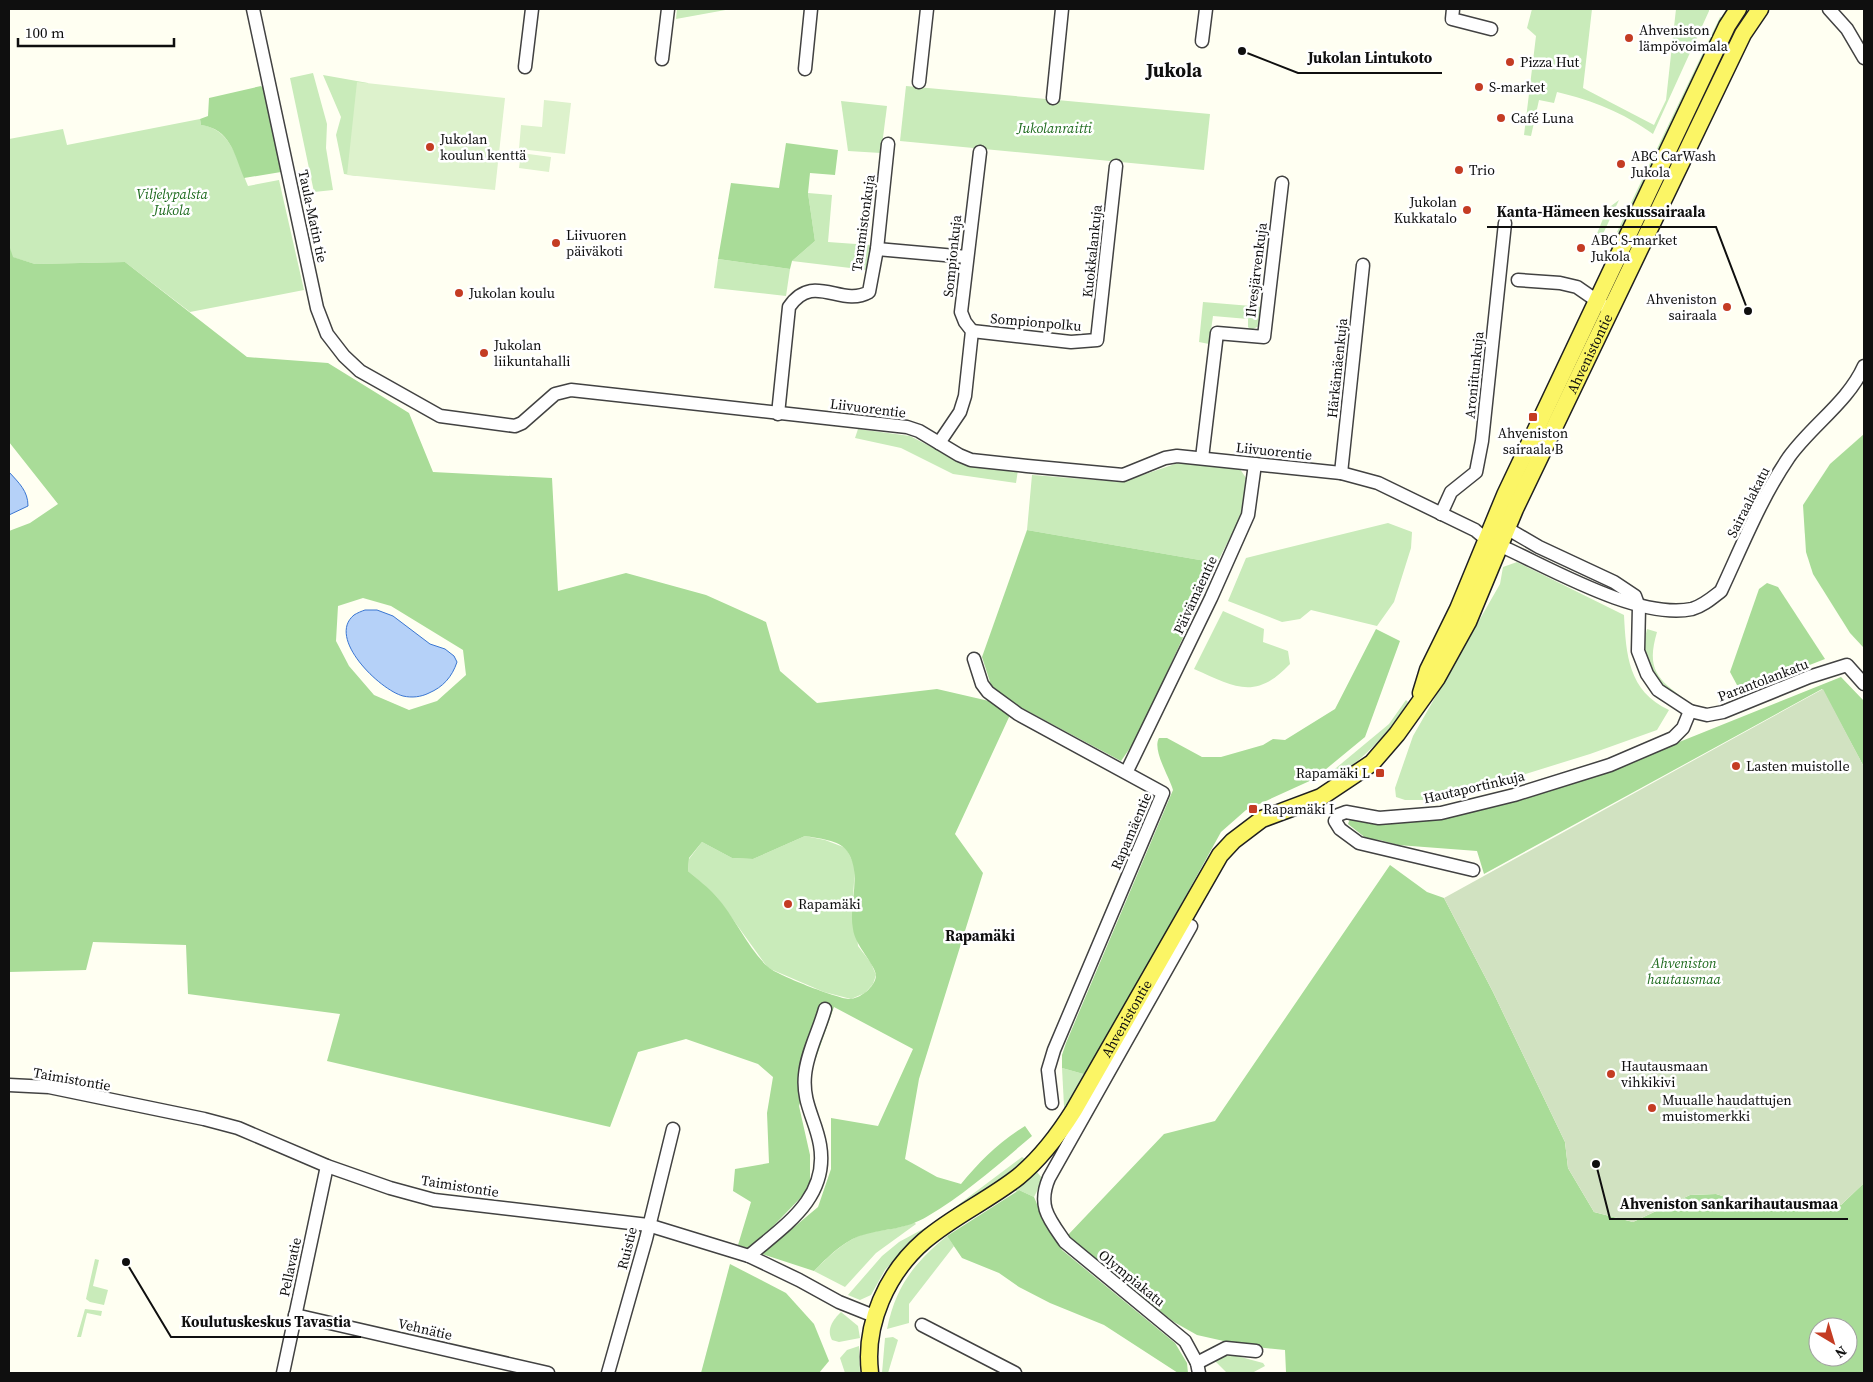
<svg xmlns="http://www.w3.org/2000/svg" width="1873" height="1382" font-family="'Source Serif 4',serif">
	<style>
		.green { fill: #c9ebba }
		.forest { fill: #a9dc98; fill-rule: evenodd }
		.cemetery { fill: #d1e2c1 }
		.pitch { fill: #ddf2cc }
		.water { fill: #b5d1f8; stroke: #3a76d1 }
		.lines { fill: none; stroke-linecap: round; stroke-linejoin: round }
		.minor-casing { stroke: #424242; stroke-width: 15 }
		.major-casing { stroke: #202020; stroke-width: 19 }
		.minor { stroke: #fff; stroke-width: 12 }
		.major { stroke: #fbf565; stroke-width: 16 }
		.poi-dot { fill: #c43c23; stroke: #fff; stroke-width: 2 }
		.labels { text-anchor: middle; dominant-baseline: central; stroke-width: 5; stroke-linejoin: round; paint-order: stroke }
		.poi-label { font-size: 14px; fill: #0f0f0f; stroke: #fff; text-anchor: start }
		.park-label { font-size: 14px; font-style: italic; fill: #1d6a1d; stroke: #fff }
		.street-label { font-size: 14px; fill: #0f0f0f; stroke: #fff }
		.neighbourhood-label { font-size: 15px; font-weight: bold; fill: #0f0f0f; stroke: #fff }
		.district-label { font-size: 19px; font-weight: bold; fill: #0f0f0f; stroke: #fff }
		.leader { fill: none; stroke: #0f0f0f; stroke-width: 2 }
		.callout-dot { fill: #0f0f0f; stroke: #fff; stroke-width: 2 }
		.callout-label { font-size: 15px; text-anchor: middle; font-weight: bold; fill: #0f0f0f; stroke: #fff; stroke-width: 5; stroke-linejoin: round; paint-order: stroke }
	</style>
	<rect width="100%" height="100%" fill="#fffff2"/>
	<g class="green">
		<polygon points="677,9 731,9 676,19"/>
		<path d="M1532,9H1592L1583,88L1654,125L1666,100L1676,9H1709V11L1653,134C1622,112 1594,101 1557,92L1554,103L1539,100L1531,136L1524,135L1536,36L1527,28Z"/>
		<polygon points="1720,17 1724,19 1622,234 1617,232"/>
		<polygon points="313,73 327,124 326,148 333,190 314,192 290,78"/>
		<polygon points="323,75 368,83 357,176 344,174 336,135 341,117"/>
		<polygon points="906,86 1210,114 1204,170 900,141"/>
		<polygon points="841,101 887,106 881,153 848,151"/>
		<path d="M200,119L201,125C232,129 237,161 248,186L279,180L304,290L190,312L125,262L35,264L12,257L9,245V139L63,129L67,145Z"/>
		<polygon points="808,193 832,195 828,242 870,245 867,270 792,261 815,241"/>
		<polygon points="1619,200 1601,238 1596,236 1607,209"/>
		<polygon points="718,259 790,269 786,296 714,288"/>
		<polygon points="1203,302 1263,307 1261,325 1251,330 1248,327 1248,319 1213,316 1209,344 1199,342"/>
		<polygon points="858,429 910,436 966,465 1018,470 1016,483 953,474 901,448 855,438"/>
		<polygon points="1178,463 1240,469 1246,478 1243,512 1217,563 1027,530 1032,475 1122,482"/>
		<polygon points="1388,523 1412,532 1411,548 1394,602 1377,626 1311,610 1300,619 1282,622 1228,601 1246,558"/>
		<path d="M1517,562L1624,615C1626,654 1628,691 1669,710L1657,730L1590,754L1493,784L1461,789L1425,800H1405L1396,797L1395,788L1413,736L1500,584L1503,567Z"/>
		<path d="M1223,611L1264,629L1263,642L1288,651L1290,664C1255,701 1235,687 1194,669Z"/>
		<path d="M1647,629L1657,632C1646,669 1657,679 1686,700L1685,703C1658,683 1637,667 1647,629Z"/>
		<path d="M1406,700L1408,702C1388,734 1364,759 1333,779L1330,773L1389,724Z"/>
		<polygon points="805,836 825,840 846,848 855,866 853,898 858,946 871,963 876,975 873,984 865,993 851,999 824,992 768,968 716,896 688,871 689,859 702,842 732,858 753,859"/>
		<polygon points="1062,1068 1087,1075 1065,1109 1064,1106"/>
		<polygon points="1022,1157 1025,1159 1001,1179 909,1244 885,1270 871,1295 860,1300 848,1295 882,1256 899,1242 934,1223"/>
		<polygon points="1036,1171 1043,1179 1034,1197 1019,1190 1016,1192 1015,1189"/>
		<path d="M914,1222L916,1224L876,1253L845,1287L814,1271C827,1258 843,1242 861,1235C878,1229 895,1231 914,1222Z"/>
		<path d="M947,1236L954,1246L909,1304V1323L887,1329C896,1286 913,1264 947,1236Z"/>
		<polygon points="95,1259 99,1260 93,1286 108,1290 104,1305 90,1302 86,1299"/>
		<polygon points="85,1309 102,1311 101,1316 87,1313 81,1337 77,1337"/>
		<path d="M841,1312L858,1326L860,1338L839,1342L832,1340C826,1329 833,1320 841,1312Z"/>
		<polygon points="893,1337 898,1340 888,1373 882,1373 885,1338"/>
		<polygon points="859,1346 860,1373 845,1373 840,1358 847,1350"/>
		<polygon points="1222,1356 1237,1356 1263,1363 1265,1366 1252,1373 1227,1373 1215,1361"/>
	</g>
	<g class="forest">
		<path d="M261,86L265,90L281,172L244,178C234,153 230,129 201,125L200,119L208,116L209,98Z"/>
		<polygon points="786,143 838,150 835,175 810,173 808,193 815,241 792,261 790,269 718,259 731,183 779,188"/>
		<path d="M9,245L13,257L35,264L125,262L247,357L328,363L409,413L433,472L552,478L558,591L626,573L706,595L766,622L780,671L817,703L937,689L989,701L1010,715L955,834L983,873L919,1079L905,1159L937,1177L961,1184C980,1161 999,1142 1025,1126L1032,1136C999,1164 965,1194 928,1216C905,1230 887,1228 863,1235C844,1240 827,1258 814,1271L762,1254L818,1207L831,1169V1118L878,1126L913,1049L834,1007L799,1106L810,1155V1188L751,1249L738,1245L751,1202L733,1191L735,1169L769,1163L767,1113L773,1077L758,1064L686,1039L638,1052L610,1127L327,1061L340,1014L188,994L186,945L93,942L86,970L9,972V531L30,523L58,504L9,442ZM363,598L391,606L463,650L466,675L437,701L409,710L374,695L349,666L336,641L338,606ZM805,836C817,838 840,840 847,851C863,874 848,903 853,929C855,946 876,965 876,976C875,987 860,999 849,999C836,998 777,975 768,967C749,950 734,916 716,896C708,887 697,879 688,871L689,858L702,842L732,858L753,859Z"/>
		<polygon points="1864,434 1864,646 1863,647 1850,633 1813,574 1806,552 1803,505 1830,464"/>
		<polygon points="1027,530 1217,563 1137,738 1121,761 1020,707 992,688 982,657"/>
		<polygon points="1767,583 1778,587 1825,659 1748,689 1737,685 1730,672 1759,589"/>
		<path d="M1376,629L1400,641L1365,737L1314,779L1246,810L1221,832L1087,1075L1062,1068V1055L1066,1043L1173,790C1169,776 1152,750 1159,738H1167L1202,757H1221L1263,745L1273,739L1285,740L1335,709Z"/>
		<polygon points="1841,677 1864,701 1864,767 1822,689 1484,874 1477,851 1398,845 1380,840 1367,839 1348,824 1351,816 1370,824 1397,821 1612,769"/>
		<path d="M1390,865L1427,892L1444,898L1493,992L1565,1142L1568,1168L1594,1212L1633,1222L1690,1195L1716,1194L1762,1208L1841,1205L1864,1183V1373H1280L1286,1372L1285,1350L1246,1346L1197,1335L1174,1322L1082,1250L1067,1236L1164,1134L1215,1121ZM1818,1327H1848V1357H1818Z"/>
		<polygon points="1019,1190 1034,1197 1045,1223 1062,1250 1175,1343 1187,1363 1188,1373 1178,1373 1104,1325 1050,1303 1019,1287 999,1273 962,1258 947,1236"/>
		<polygon points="730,1264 786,1293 814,1324 829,1361 819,1373 701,1373"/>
	</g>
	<polygon class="cemetery" points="1823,689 1864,767 1864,1183 1841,1205 1815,1212 1762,1208 1716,1194 1690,1195 1633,1222 1594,1212 1568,1168 1565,1142 1493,992 1444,898"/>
	<g class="pitch">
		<polygon points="357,82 505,98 495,190 347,175"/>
		<polygon points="544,100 571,103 565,154 519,149 521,125 542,127"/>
		<polygon points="521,153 551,157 549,172 519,168"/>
	</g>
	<g class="water">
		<path d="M9,472C19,483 28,491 28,506L9,515Z"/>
		<path d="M365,610H377L393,616L430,644L445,649L454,656L457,662C452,677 443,687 429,693C421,697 412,698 403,696C380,690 326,638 354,615C357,613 362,611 365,610Z"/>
	</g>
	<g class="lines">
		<g class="minor-casing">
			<g id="minor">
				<polyline points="253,9 317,308 327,334 344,356 360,371 440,416 515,426 522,423 555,394 571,390 907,427 919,431 959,455 971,460 1027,466 1123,475 1165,458 1177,456 1341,473 1378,483 1475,530 1487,540"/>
				<polyline points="1453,9 1452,19 1491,29"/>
				<polyline points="1829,9 1847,29 1864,58"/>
				<polyline points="1202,41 1206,9"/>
				<polyline points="662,59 668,9"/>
				<polyline points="525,67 532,9"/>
				<polyline points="805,69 811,9"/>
				<polyline points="919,82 927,9"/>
				<polyline points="1053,98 1062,9"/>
				<polyline points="877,249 967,257"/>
				<polyline points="1518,280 1560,283 1577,287 1603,305"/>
				<polyline points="972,331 1071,342 1097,340 1116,166"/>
				<path d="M778,414L789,307C813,271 841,308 869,292L877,249L888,144"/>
				<polyline points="939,443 960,412 965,396 972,331 965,322 961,312 980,152"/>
				<polyline points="1202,458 1217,333 1264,337 1282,183"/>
				<polyline points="1341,473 1363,265"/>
				<polyline points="1441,514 1451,492 1476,472 1482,441 1505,223"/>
				<polyline points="1508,529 1539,547 1614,582 1635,596 1639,607 1638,651 1647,674 1658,690 1690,711 1707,715 1723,712 1809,677 1847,665 1864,684"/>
				<path d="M1501,546C1550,568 1638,620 1692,609C1703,606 1712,598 1721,591C1742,546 1761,498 1789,457C1812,425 1848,402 1864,366"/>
				<polyline points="974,659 982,684 988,692 1018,714 1163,793 1054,1050 1048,1070 1052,1103"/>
				<polyline points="1127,771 1211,598 1248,515 1255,464"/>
				<polyline points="1473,870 1359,843 1340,829 1335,821 1338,815 1346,812 1379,818 1441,813 1514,795 1610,765 1673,738 1683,728 1690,711"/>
				<path d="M1191,926L1049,1178C1037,1206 1049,1219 1065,1242L1185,1341L1197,1363L1199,1373"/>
				<polyline points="9,1085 49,1087 204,1119 238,1128 327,1166 390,1188 434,1200 648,1225 749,1256 799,1280 839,1302 874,1316"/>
				<path d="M749,1256C785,1225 829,1198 820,1145C816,1120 802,1103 805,1075C807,1052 819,1031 825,1009"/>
				<polyline points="295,1315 548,1373"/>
				<polyline points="922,1325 1015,1373"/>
				<polyline points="1197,1363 1226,1348 1256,1351"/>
				<polyline points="283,1373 327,1166"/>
				<polyline points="608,1373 646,1239 673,1129"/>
			</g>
		</g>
		<g class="major-casing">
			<g id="major">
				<polyline points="1421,693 1428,670 1458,609 1505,495 1727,26 1738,9"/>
				<path id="s1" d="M870,1373C864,1324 887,1273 924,1241C953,1216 989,1200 1018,1177C1041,1158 1059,1134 1074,1110L1220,855L1233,841L1262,819L1321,797L1372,763L1397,734L1437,678L1468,622L1515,509L1743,34L1760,9"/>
			</g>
		</g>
		<use href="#minor" class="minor"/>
		<use href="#major" class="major"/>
	</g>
	<g class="poi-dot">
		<circle cx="1629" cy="38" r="5"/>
		<circle cx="1510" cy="62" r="5"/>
		<circle cx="1479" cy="87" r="5"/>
		<circle cx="1501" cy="118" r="5"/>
		<circle cx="430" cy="147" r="5"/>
		<circle cx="1621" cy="164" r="5"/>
		<circle cx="1459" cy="170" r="5"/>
		<circle cx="1467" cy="210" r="5"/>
		<circle cx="556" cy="243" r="5"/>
		<circle cx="1581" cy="248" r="5"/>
		<circle cx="459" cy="293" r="5"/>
		<circle cx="1727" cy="307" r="5"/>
		<circle cx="484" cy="353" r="5"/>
		<rect x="1528" y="412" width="10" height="10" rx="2.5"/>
		<circle cx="1736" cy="766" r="5"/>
		<rect x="1375" y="768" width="10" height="10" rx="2.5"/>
		<rect x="1248" y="804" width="10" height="10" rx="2.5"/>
		<circle cx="788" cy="904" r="5"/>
		<circle cx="1611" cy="1074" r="5"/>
		<circle cx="1652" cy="1108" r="5"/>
	</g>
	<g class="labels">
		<g class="poi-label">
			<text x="1639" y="30">Ahveniston<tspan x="1639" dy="16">lämpövoimala</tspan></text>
			<text x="1520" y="62">Pizza Hut</text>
			<text x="1489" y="87">S-market</text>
			<text x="1511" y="118">Café Luna</text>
			<text x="440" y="139">Jukolan<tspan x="440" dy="16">koulun kenttä</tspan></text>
			<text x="1631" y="156">ABC CarWash<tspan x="1631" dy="16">Jukola</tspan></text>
			<text x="1469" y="170">Trio</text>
			<text x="1457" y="202" text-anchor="end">Jukolan<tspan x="1457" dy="16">Kukkatalo</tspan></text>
			<text x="566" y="235">Liivuoren<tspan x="566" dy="16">päiväkoti</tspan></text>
			<text x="1591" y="240">ABC S-market<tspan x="1591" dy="16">Jukola</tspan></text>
			<text x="469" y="293">Jukolan koulu</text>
			<text x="1717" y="299" text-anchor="end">Ahveniston<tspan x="1717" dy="16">sairaala</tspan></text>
			<text x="494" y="345">Jukolan<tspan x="494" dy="16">liikuntahalli</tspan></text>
			<text x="1533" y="433" text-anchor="middle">Ahveniston<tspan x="1533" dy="16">sairaala B</tspan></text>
			<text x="1746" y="766">Lasten muistolle</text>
			<text x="1370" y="773" text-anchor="end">Rapamäki L</text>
			<text x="1263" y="809">Rapamäki I</text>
			<text x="798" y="904">Rapamäki</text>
			<text x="1621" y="1066">Hautausmaan<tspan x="1621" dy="16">vihkikivi</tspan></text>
			<text x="1662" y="1100">Muualle haudattujen<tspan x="1662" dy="16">muistomerkki</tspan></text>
		</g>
		<g class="park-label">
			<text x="1055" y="128">Jukolanraitti</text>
			<text x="172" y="194">Viljelypalsta<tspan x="172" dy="16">Jukola</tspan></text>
			<text x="1684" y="963">Ahveniston<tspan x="1684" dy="16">hautausmaa</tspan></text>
		</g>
		<g class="street-label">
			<text transform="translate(313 216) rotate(78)">Taula-Matin tie</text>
			<text transform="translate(863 223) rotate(-82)">Tammistonkuja</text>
			<text transform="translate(1092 251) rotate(-84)">Kuokkalankuja</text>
			<text transform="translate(952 256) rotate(-84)">Sompionkuja</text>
			<text transform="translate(1256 270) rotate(-83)">Ilvesjärvenkuja</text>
			<text transform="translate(1036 322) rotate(5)">Sompionpolku</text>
			<text stroke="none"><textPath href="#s1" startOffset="1289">Ahvenistontie</textPath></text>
			<text transform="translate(1337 368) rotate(-84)">Härkämäenkuja</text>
			<text transform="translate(1474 375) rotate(-84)">Aroniitunkuja</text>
			<text transform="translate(868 408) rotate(7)">Liivuorentie</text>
			<text transform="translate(1274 451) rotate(6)">Liivuorentie</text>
			<text transform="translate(1748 502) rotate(-63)">Sairaalakatu</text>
			<text transform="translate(1195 595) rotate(-65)">Päivämäentie</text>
			<text transform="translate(1763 680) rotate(-21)">Parantolankatu</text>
			<text transform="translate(1474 787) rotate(-13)">Hautaportinkuja</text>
			<text transform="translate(1131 831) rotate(-67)">Rapamäentie</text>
			<text stroke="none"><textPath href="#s1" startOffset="455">Ahvenistontie</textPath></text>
			<text transform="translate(72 1079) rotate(10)">Taimistontie</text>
			<text transform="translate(460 1186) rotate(9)">Taimistontie</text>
			<text transform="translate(627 1248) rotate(-76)">Ruistie</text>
			<text transform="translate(290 1267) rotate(-78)">Pellavatie</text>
			<text transform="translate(1132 1278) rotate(39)">Olympiakatu</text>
			<text transform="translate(425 1329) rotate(13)">Vehnätie</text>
		</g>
		<g class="neighbourhood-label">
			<text x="980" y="935">Rapamäki</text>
		</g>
		<g class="district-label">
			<text x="1174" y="70">Jukola</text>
		</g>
	</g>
	<path class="leader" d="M1242 51L1298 73H1442M1748 311L1716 227H1487M1596 1164L1610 1219H1848M126 1262L171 1337H361"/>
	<g class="callout-dot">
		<circle cx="1242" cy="51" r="5"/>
		<circle cx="1748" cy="311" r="5"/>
		<circle cx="1596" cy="1164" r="5"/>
		<circle cx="126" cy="1262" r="5"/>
	</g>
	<g class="callout-label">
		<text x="1370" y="63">Jukolan Lintukoto</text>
		<text x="1601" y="217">Kanta-Hämeen keskussairaala</text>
		<text x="1729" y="1209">Ahveniston sankarihautausmaa</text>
		<text x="266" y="1327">Koulutuskeskus Tavastia</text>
	</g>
	<rect width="1873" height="1382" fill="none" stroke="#0f0f0f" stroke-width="20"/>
	<g transform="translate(1833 1342) rotate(142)"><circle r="24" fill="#ffffff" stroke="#9f9f9f"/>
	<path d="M0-4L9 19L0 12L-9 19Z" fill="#c43c23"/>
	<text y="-8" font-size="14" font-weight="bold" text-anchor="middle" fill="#0f0f0f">N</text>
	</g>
	<path d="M18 38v8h156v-8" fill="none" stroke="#0f0f0f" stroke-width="2.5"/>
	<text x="25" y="38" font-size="15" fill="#0f0f0f" stroke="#ffffff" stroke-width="4" paint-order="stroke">100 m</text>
</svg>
